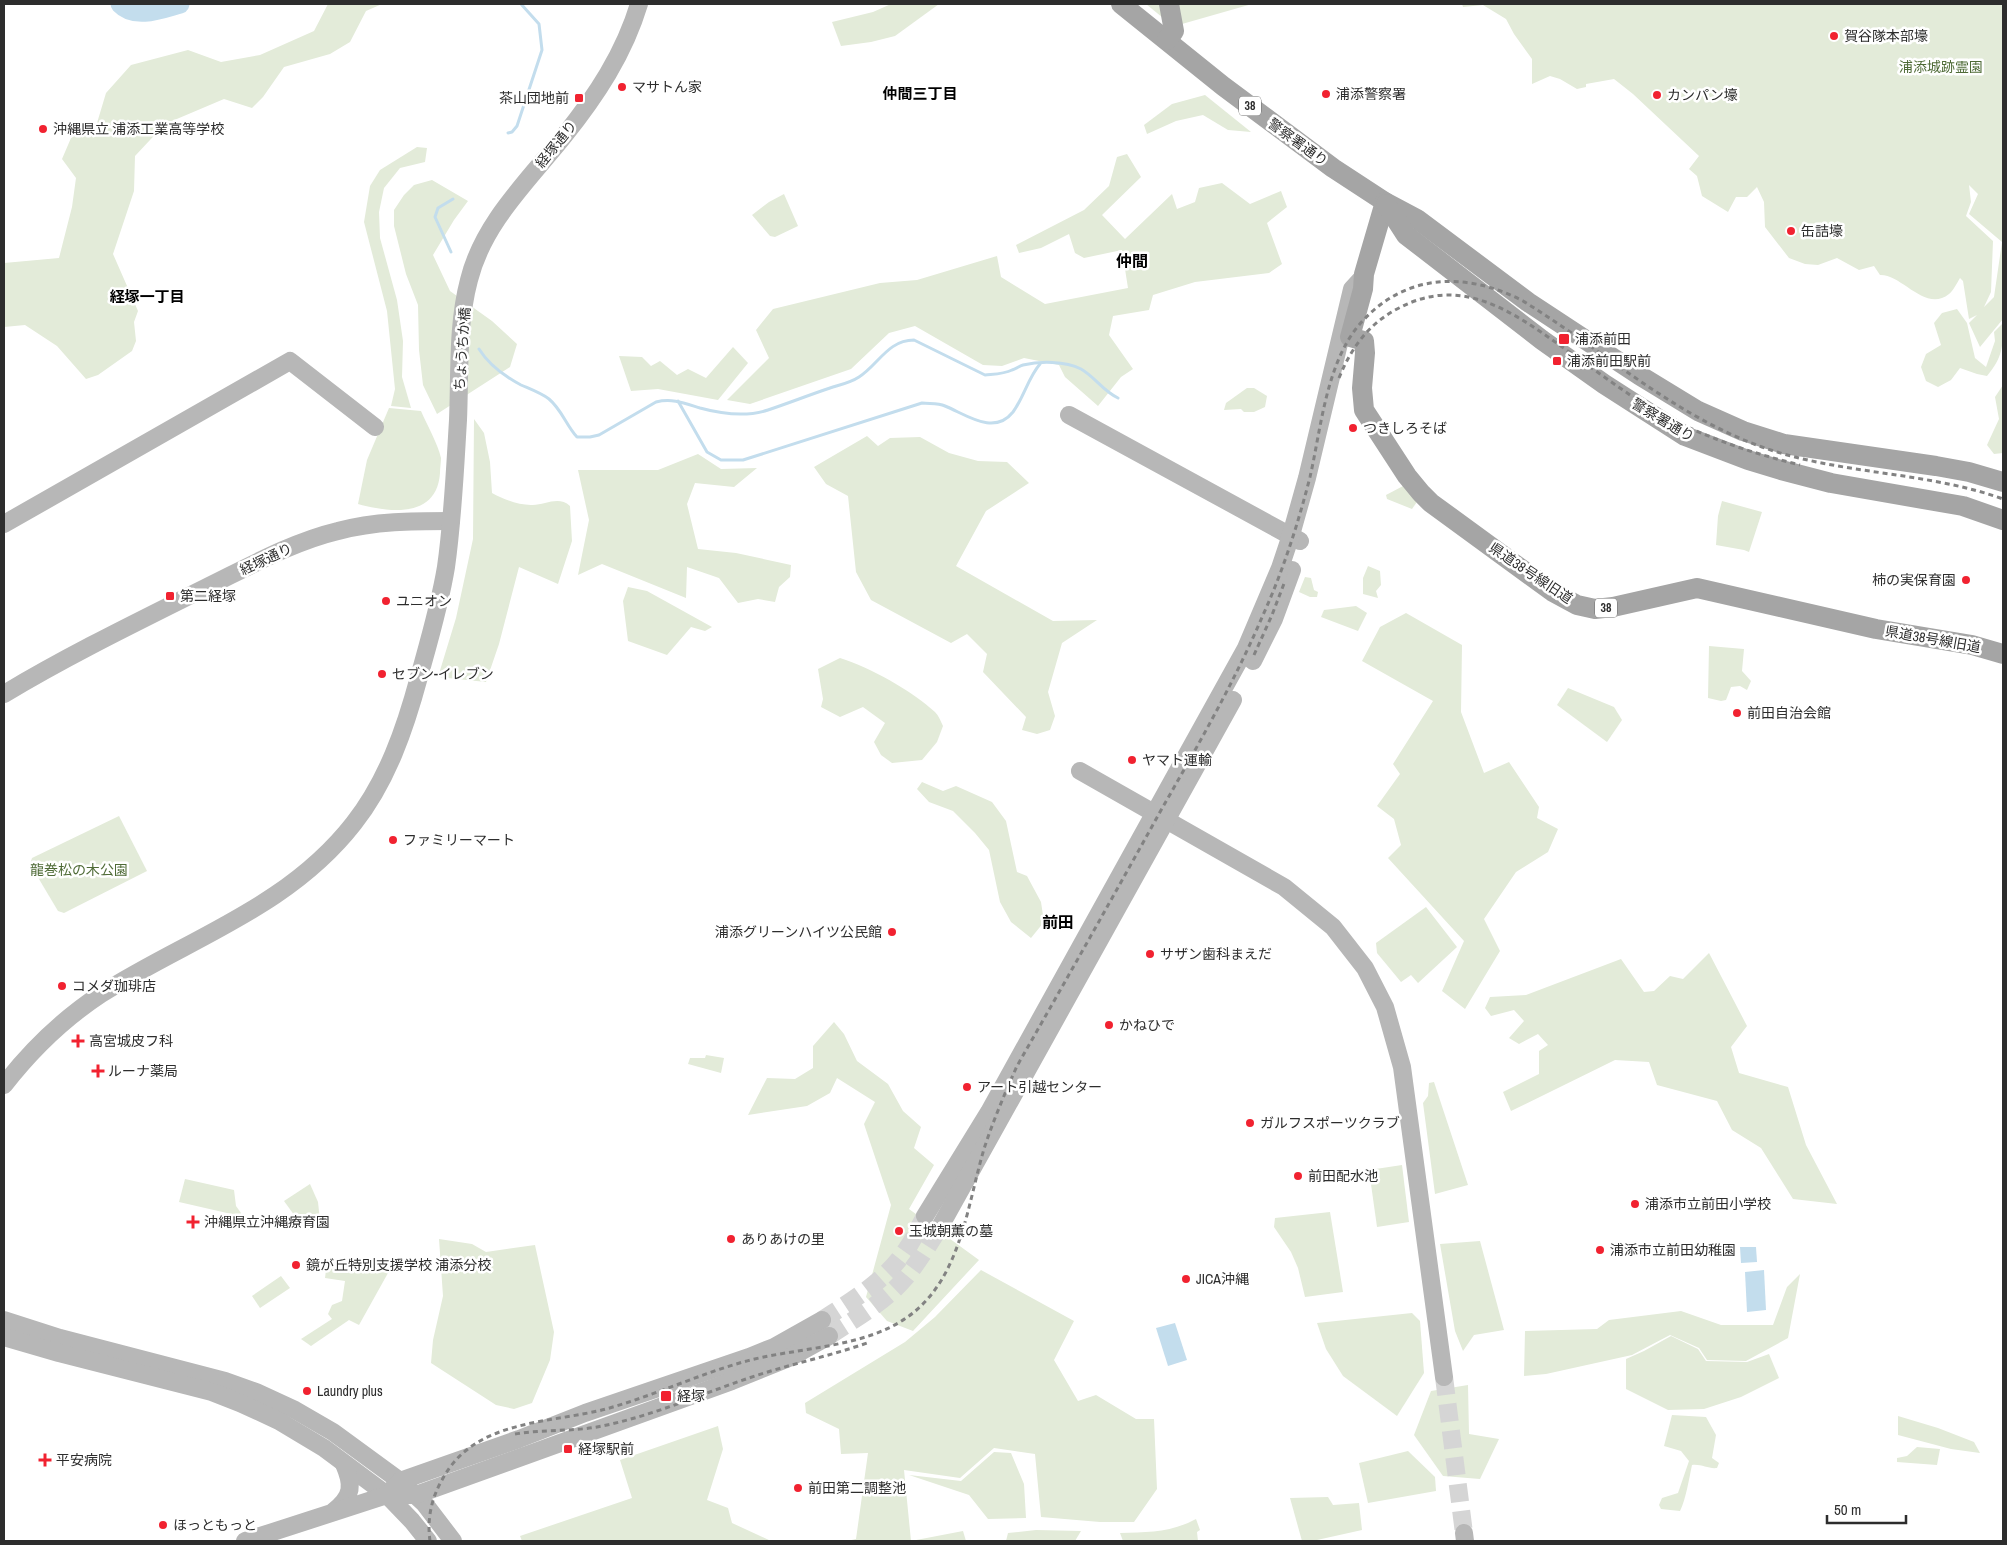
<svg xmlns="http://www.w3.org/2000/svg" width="2007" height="1545" font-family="'Archivo Narrow','Noto Sans JP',sans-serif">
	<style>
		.green { fill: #e3ebd9; fill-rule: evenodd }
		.water { fill: #c3dded }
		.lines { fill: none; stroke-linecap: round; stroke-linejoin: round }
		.stream { stroke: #c3dded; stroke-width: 3 }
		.river { stroke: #c3dded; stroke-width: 19 }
		.secondary-tunnel { stroke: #d5d5d5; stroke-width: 18; stroke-dasharray: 18 9; stroke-linecap: butt }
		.secondary { stroke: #b7b7b7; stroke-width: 18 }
		.primary { stroke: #a5a5a5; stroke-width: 20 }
		.rail { stroke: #828282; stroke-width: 3; stroke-dasharray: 5 4; stroke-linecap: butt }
		.poi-dot { fill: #f12230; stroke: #fff; stroke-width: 2 }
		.labels { text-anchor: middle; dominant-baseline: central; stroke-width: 5; stroke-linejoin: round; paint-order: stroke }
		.shield { fill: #fff; stroke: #6c6c6c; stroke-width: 1 }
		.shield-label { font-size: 12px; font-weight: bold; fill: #2d2d2d }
		.poi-label { font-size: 14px; fill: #2d2d2d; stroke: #fff; text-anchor: start }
		.park-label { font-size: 14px; fill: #4f6b37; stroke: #fff }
		.street-label { font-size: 14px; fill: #2d2d2d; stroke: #fff }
		.neighbourhood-label { font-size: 15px; font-weight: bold; fill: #000; stroke: #fff }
		.quarter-label { font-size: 16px; font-weight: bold; fill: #000; stroke: #fff }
	</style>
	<rect width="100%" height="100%" fill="#fff"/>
	<g class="green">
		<polygon points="328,4 382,4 366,11 350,42 330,54 284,67 263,97 252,108 224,99 165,124 135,156 134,191 113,254 138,311 134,322 136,341 132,351 98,375 86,379 57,346 25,325 4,327 4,263 59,258 72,207 76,178 62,159 71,138 97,123 106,93 131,65 188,50 221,62 260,55 314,31"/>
		<polygon points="891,4 939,4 895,36 871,42 841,46 832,22 873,12"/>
		<polygon points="1146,4 1252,4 1182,24 1168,22"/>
		<path d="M1462,4H2003V319L1980,347L1969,323L1977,315L1969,319L1963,281L1960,278C1957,283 1953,291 1949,294C1925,313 1902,274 1880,275L1874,266L1859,270L1837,258L1818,265L1805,264L1789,258L1765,227L1764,202L1757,187L1747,197H1736L1728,212L1702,196L1697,176L1689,169L1699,156L1633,94L1614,79L1586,84V87L1577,89L1560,79L1550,76L1532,84V59L1514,34L1506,19L1483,5L1463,7ZM1969,185L1978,194L1969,214L2002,242L1994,297L1984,307L1991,292L1993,241L1966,216L1971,202Z"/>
		<polygon points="1205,95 1251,132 1228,130 1203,115 1176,121 1147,134 1144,125 1172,104"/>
		<polygon points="417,147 427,148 425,162 400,168 384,188 379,212 380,238 397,300 403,341 402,377 411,408 391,406 395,389 387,311 364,222 370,186 380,170"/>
		<polygon points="1127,154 1141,177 1102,215 1125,239 1172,194 1177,209 1195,202 1199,188 1222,183 1250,204 1281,191 1287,207 1267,223 1282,264 1269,273 1195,282 1153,295 1149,310 1113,316 1109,335 1133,369 1121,377 1098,406 1065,377 1059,365 1024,358 1002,366 983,365 915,326 889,333 851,369 750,404 727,400 769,358 756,330 773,309 880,283 917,280 997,256 1001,277 1045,304 1128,288 1122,250 1084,258 1075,253 1069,234 1041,248 1019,253 1016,245 1084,210 1109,186 1117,157"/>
		<polygon points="432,180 468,201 454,220 433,255 450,291 492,321 517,344 510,367 437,414 423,385 419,350 418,305 406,274 394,226 394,210 404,195 414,185"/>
		<polygon points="784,194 798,226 775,237 770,236 752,215 769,202"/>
		<path d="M1957,309L1967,323L1975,358L1986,367L1995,341L1994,332L2003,323C2003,346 2003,357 1987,376L1977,374L1960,368L1951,380L1938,387L1926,381L1921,367L1926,354L1941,345L1934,323L1942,313Z"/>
		<polygon points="733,347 748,363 718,400 658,389 631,391 619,356 642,357 651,366 660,361 677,375 688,369 706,378"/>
		<polygon points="2003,385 2003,453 1994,454 1987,445 1999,419 1995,397"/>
		<polygon points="1247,388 1254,388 1267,396 1265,407 1254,412 1244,412 1241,409 1224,410 1226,403"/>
		<path d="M389,408L421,411C427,425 438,444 441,458C441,462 440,468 440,473C437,518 391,513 358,504L367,460Z"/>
		<path d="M474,419L484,433L490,462L492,493C503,499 518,505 531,505C544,506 558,495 570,506L572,541L558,584L519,567L499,644L486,682L438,677L456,618L473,539Z"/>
		<polygon points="867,436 878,446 890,438 920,437 949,453 978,461 1007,462 1029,483 986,511 956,566 1053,621 1097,620 1062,643 1048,692 1055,716 1050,730 1037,734 1022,730 1026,717 983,672 987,654 967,634 951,643 871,600 856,572 848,496 826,484 814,467"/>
		<polygon points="698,454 721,469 757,468 734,487 695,483 687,504 698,549 736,553 791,565 790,577 779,587 775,602 758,599 738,603 719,578 687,567 686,598 602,564 578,575 589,520 578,470 658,470"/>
		<polygon points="1405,485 1419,499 1412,509 1387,499 1386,495"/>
		<polygon points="1722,501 1762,512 1749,552 1744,550 1716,545 1718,516"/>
		<polygon points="1368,566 1380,571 1381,585 1376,591 1378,598 1363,594 1363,578"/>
		<polygon points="1305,577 1311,578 1314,590 1318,592 1317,597 1310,597 1299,592"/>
		<polygon points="628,587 647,591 712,627 705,631 691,627 667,655 628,641 623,601"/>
		<polygon points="1356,606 1367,613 1358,631 1321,617 1324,610"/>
		<polygon points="1406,613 1462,645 1461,712 1484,773 1509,762 1539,807 1537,818 1558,829 1548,852 1516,872 1484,919 1500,951 1465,1009 1442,991 1464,941 1388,858 1401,845 1394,819 1377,806 1400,774 1393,764 1433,701 1362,661 1380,627"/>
		<polygon points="1709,646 1744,649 1742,671 1751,681 1747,690 1740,686 1731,687 1726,700 1721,701 1708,698"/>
		<path d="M840,658C871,668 911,690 935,712C939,716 941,722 943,726L937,742L922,760L892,763L881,755L874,742L885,723L863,707L840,717L821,707L823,699L818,669Z"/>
		<polygon points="1568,688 1614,707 1622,720 1607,742 1557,705"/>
		<polygon points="922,782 943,791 956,786 992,802 1006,821 1017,872 1027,876 1041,902 1044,922 1031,938 1011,922 1000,902 989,850 975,833 953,811 929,802 917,789"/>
		<polygon points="119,816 147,871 64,913 58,911 30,864 32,858"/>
		<polygon points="1426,907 1457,947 1418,983 1411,975 1401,982 1377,953 1376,943"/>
		<polygon points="1709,953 1747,1026 1731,1047 1739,1073 1788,1087 1806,1145 1837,1204 1793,1199 1761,1148 1732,1130 1717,1101 1657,1085 1649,1062 1615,1060 1511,1111 1503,1092 1539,1074 1539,1051 1548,1045 1538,1034 1519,1044 1509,1038 1524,1021 1514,1010 1491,1016 1485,1008 1490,997 1526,995 1621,959 1644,992 1654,991 1670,976 1683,979"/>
		<polygon points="834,1022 844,1034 857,1061 888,1084 903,1111 921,1127 914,1148 934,1165 909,1209 979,1260 913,1331 887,1321 866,1297 891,1205 864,1124 875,1102 837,1078 830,1093 807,1106 748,1115 767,1078 795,1079 813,1068 813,1046"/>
		<polygon points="706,1055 724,1058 721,1073 688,1064 690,1058 705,1058"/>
		<polygon points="1434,1082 1468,1185 1435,1194 1423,1103 1428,1096 1429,1083"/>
		<polygon points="1402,1165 1409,1222 1377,1227 1369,1170"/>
		<polygon points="185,1179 234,1190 236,1206 241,1213 240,1216 179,1202"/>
		<polygon points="310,1184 318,1202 321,1230 305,1230 284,1201"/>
		<polygon points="1330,1212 1343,1292 1305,1297 1298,1268 1291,1252 1274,1227 1275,1218"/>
		<polygon points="439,1239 472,1244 486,1252 535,1245 554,1332 550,1360 532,1403 514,1409 496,1405 431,1363 433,1340 443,1296"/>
		<polygon points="1480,1241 1504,1330 1474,1335 1463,1351 1455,1331 1440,1244"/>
		<polygon points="327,1262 388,1267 388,1273 359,1325 349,1320 311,1346 301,1339 332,1319 328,1314 332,1305 342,1301 345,1281 325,1278"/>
		<polygon points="981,1270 1074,1321 1054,1360 1078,1401 1096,1395 1136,1419 1154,1419 1157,1489 1134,1522 1100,1522 1041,1517 1035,1454 994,1448 960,1478 904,1470 911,1541 847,1541 856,1539 868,1453 841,1454 839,1429 806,1413 805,1403 905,1342 935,1317"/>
		<polygon points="1800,1274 1788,1338 1746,1361 1707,1360 1699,1348 1670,1335 1632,1355 1546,1374 1524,1376 1525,1331 1597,1329 1609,1320 1681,1311 1721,1325 1773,1325 1787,1287"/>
		<polygon points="281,1276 290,1288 260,1308 252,1296"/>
		<polygon points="1412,1313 1420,1321 1424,1373 1397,1416 1343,1376 1326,1349 1317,1323"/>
		<polygon points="1671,1336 1698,1349 1706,1361 1747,1362 1769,1354 1779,1378 1741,1397 1704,1409 1668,1410 1626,1389 1626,1359 1644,1351"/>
		<polygon points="1468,1385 1469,1434 1499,1439 1480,1479 1443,1476 1414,1435 1431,1391"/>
		<path d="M1672,1415L1706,1417L1716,1435L1712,1458L1719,1463L1717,1468C1708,1469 1702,1464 1692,1465C1689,1479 1686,1499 1680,1511L1661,1509L1659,1505L1662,1498L1678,1493L1689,1461L1681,1451L1664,1446Z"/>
		<polygon points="1898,1416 1938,1428 1974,1442 1980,1453 1951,1449 1898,1435"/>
		<polygon points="718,1426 723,1449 707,1500 728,1508 732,1523 771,1541 522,1541 520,1536 632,1498 620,1460"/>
		<polygon points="1917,1447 1940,1449 1937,1465 1897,1462 1897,1458 1907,1456"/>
		<polygon points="1408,1451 1435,1477 1436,1491 1368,1503 1359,1463"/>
		<polygon points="994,1452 1011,1453 1024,1484 1026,1518 988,1519 969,1495 909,1475 961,1481"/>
		<polygon points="1328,1497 1333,1505 1359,1503 1362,1530 1317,1540 1316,1541 1302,1541 1290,1498"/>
		<path d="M1196,1519L1200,1530L1197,1532L1198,1541H1123L1120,1533C1148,1532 1170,1533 1196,1519Z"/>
		<polygon points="1036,1530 1081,1531 1075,1541 1006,1541 1008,1533"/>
		<polygon points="963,1531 966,1541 911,1541"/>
	</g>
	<g class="water">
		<polygon points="1740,1247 1756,1247 1757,1262 1741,1263"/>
		<polygon points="1764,1270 1766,1310 1747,1312 1745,1272"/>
		<polygon points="1175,1323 1187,1360 1168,1366 1156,1328"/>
	</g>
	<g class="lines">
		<g class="stream">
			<polyline points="508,133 512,132 517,126 542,50 539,24 521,4"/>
			<polyline points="451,252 435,217 438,208 453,199"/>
			<path d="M479,349C489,365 504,376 521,385C530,389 541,393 549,399C562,410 566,425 577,437H590L599,435L656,402C672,398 684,403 700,408C722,414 747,417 768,410C789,403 809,395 830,388C839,385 850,383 859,377C878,365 888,340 914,340L985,375C995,374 1004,374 1012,370C1016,369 1019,366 1023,365C1040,361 1065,361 1081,369C1095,377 1103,391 1118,398"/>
			<path d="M678,401L707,452L721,460H743L922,403C930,404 938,403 945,406C967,415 994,436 1013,412C1024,397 1028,378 1040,364"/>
		</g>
		<path class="river" d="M120,4C135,20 162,9 180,4"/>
		<g class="secondary-tunnel">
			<path d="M822,1320C853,1300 885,1281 906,1250C914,1239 919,1227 925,1216"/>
			<path d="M829,1336C856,1318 885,1302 906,1277C919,1261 930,1243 941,1225"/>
			<polyline points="1444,1377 1464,1533"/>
		</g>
		<g class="secondary">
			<polyline points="1069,415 1300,541"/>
			<polyline points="4,524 290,361 375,427"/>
			<polyline points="1253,661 1274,619 1292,570"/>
			<path d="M4,694C69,655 137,622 205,588C248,567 292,542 338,531C375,521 413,521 451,521"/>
			<polyline points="1080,771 1284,887 1333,927 1365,968 1385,1007 1402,1067 1444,1377"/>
			<path d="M4,1085C32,1049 63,1019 101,994C189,938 288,908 354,823C387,781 405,729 419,677C429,641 440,604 446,567C453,518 455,469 458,420C460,374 457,325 469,280C483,223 528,181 564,136C596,96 624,54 639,4"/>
			<polyline points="925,1216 989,1112 1246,648 1280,568 1291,535 1307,478 1352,289 1363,277"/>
			<polyline points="941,1225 1233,700"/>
			<polyline points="4,1320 60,1338 225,1381 256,1392 295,1410 333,1432 400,1481 424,1503 453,1541"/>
			<polyline points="4,1337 59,1353 212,1392 240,1403 279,1421 324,1448 387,1495 412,1521 428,1541"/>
			<polyline points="393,1488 400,1481 519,1439 585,1413 749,1357 774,1347 822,1320"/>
			<path d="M334,1511C353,1496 353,1485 344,1464"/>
			<polyline points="1464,1533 1465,1541"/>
			<polyline points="245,1541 387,1495 416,1495 732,1381 789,1358 829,1336"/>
		</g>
		<g class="primary">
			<polyline points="1121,4 1223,86 1333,168 1385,202 1417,219 1528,302 1639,375 1698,411 1743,431 1784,444 1936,466 1969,472 2003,482"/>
			<polyline points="1167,40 1174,31 1169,4"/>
			<polyline points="1385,202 1364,274 1363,289 1350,337 1364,341 1365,353 1362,388 1364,410 1407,476 1421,493 1431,503 1553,592 1577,605 1595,609 1613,607 1697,588 1876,629 1972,645 2003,654"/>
			<polyline points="1386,204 1406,235 1542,340 1604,384 1685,436 1748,460 1781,470 1831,483 1963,506 2003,520"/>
		</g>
		<g class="rail">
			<path d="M1339,378C1351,348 1369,323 1399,308C1459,276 1509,309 1558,344C1585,363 1612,383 1639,401C1689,432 1743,451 1800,465"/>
			<polyline points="1254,655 1272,615 1285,581"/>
			<path d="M515,1434C544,1429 574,1432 602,1426C652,1416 699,1395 746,1379C786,1365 827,1357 867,1343"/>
			<path d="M430,1541C427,1520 431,1499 442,1480C474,1419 548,1424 606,1409C653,1396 697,1375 743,1362C796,1347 864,1349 909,1316C961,1278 967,1206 984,1149C993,1121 1005,1093 1017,1066C1065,982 1113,897 1160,812C1197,747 1234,683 1263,615C1283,571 1298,524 1310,477C1321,429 1326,364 1359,325C1403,273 1466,271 1523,301C1603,350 1673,415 1762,447C1840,475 1926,471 2003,499"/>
		</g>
	</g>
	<g class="poi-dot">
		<circle cx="1834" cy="36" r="5"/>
		<circle cx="622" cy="87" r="5"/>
		<circle cx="1326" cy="94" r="5"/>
		<circle cx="1657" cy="95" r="5"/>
		<rect x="574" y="93" width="10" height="10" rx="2.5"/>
		<circle cx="43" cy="129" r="5"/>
		<circle cx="1791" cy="231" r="5"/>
		<rect x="1558" y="333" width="12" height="12" rx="2.5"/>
		<rect x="1552" y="356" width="10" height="10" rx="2.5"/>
		<circle cx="1353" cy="428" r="5"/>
		<circle cx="1966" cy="580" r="5"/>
		<rect x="165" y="591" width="10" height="10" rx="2.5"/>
		<circle cx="386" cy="601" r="5"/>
		<circle cx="382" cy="674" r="5"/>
		<circle cx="1737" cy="713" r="5"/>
		<circle cx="1132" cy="760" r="5"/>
		<circle cx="393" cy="840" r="5"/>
		<circle cx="892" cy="932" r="5"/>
		<circle cx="1150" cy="954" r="5"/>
		<circle cx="62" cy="986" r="5"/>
		<circle cx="1109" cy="1025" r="5"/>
		<path d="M75.5 1033.5h5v5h5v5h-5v5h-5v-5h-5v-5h5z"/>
		<path d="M95.5 1063.5h5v5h5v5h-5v5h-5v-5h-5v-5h5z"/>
		<circle cx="967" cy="1087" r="5"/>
		<circle cx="1250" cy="1123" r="5"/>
		<circle cx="1298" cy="1176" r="5"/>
		<circle cx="1635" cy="1204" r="5"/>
		<path d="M190.5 1214.5h5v5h5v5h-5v5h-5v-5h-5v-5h5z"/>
		<circle cx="899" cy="1231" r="5"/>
		<circle cx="731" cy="1239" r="5"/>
		<circle cx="1600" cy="1250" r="5"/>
		<circle cx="296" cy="1265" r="5"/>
		<circle cx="1186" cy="1279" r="5"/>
		<circle cx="307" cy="1391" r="5"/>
		<rect x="660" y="1390" width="12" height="12" rx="2.5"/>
		<rect x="563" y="1444" width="10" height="10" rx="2.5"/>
		<path d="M42.5 1452.5h5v5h5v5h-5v5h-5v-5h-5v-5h5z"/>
		<circle cx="798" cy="1488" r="5"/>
		<circle cx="163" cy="1525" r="5"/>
	</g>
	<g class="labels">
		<g class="shield">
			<rect x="1239" y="96.5" width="22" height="19" rx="4"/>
			<rect x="1595" y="598.5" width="22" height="19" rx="4"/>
		</g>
		<g class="shield-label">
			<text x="1250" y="106">38</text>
			<text x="1606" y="608">38</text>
		</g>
		<g class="poi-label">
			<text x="1844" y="36">賀谷隊本部壕</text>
			<text x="632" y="87">マサトん家</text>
			<text x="1336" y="94">浦添警察署</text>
			<text x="1667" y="95">カンパン壕</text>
			<text x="569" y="98" text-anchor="end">茶山団地前</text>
			<text x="53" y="129">沖縄県立 浦添工業高等学校</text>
			<text x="1801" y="231">缶詰壕</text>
			<text x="1575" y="339">浦添前田</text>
			<text x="1567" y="361">浦添前田駅前</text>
			<text x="1363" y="428">つきしろそば</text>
			<text x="1956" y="580" text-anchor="end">柿の実保育園</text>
			<text x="180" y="596">第二経塚</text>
			<text x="396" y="601">ユニオン</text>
			<text x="392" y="674">セブン-イレブン</text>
			<text x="1747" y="713">前田自治会館</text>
			<text x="1142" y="760">ヤマト運輸</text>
			<text x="403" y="840">ファミリーマート</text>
			<text x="882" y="932" text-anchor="end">浦添グリーンハイツ公民館</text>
			<text x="1160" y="954">サザン歯科まえだ</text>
			<text x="72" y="986">コメダ珈琲店</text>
			<text x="1119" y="1025">かねひで</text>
			<text x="89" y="1041">高宮城皮フ科</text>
			<text x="108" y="1071">ルーナ薬局</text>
			<text x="977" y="1087">アート引越センター</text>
			<text x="1260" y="1123">ガルフスポーツクラブ</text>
			<text x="1308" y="1176">前田配水池</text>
			<text x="1645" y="1204">浦添市立前田小学校</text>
			<text x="204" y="1222">沖縄県立沖縄療育園</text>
			<text x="909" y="1231">玉城朝薫の墓</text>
			<text x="741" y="1239">ありあけの里</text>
			<text x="1610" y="1250">浦添市立前田幼稚園</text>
			<text x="306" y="1265">鏡が丘特別支援学校 浦添分校</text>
			<text x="1196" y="1279">JICA沖縄</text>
			<text x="317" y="1391">Laundry plus</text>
			<text x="677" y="1396">経塚</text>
			<text x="578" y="1449">経塚駅前</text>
			<text x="56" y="1460">平安病院</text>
			<text x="808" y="1488">前田第二調整池</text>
			<text x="173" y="1525">ほっともっと</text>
		</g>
		<g class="park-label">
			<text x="1941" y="67">浦添城跡霊園</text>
			<text x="79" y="870">龍巻松の木公園</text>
		</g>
		<g class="street-label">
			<text transform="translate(1298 142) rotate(36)">警察署通り</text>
			<text transform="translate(556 144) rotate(-51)">経塚通り</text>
			<text transform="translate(462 349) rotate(-86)">ちょうちか橋</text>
			<text transform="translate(1663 420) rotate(31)">警察署通り</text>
			<text transform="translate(266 559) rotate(-25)">経塚通り</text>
			<text transform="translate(1531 573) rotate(34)">県道38号線旧道</text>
			<text transform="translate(1933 639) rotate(10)">県道38号線旧道</text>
		</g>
		<g class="neighbourhood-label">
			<text x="920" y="93">仲間三丁目</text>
			<text x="147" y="296">経塚一丁目</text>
		</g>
		<g class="quarter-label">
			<text x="1132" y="261">仲間</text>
			<text x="1058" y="922">前田</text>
		</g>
	</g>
	<rect width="2007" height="1545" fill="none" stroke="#2d2d2d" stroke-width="10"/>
	<path d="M1827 1515v8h79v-8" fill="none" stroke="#2d2d2d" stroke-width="2.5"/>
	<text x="1834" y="1515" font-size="15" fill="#2d2d2d" stroke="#ffffff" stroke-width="4" paint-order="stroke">50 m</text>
</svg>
